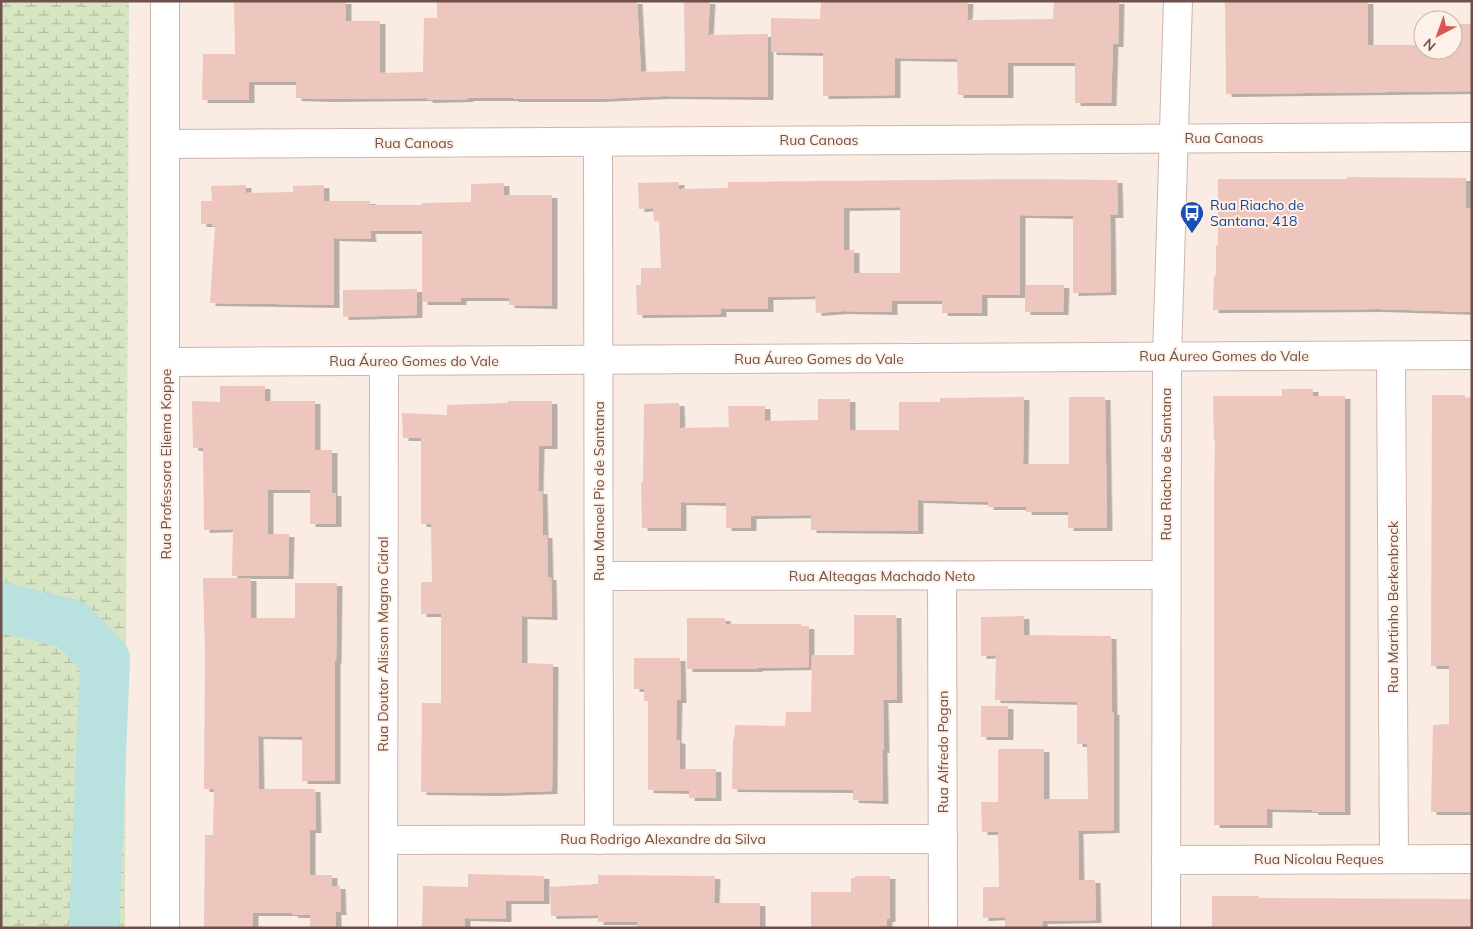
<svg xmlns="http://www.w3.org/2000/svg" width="1473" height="929" font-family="Mulish,sans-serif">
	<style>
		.wetland { fill: url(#wetland-marsh) }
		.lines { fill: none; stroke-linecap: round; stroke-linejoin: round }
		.river { stroke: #b9e1df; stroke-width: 50 }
		.building { fill: #edc6bd; fill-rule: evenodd; filter: url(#shadow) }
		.minor-casing { stroke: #ccb5ad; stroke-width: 30 }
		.tertiary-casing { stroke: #ccb5ad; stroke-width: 30 }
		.minor { stroke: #fff; stroke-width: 28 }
		.tertiary { stroke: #fff; stroke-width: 28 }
		.labels { text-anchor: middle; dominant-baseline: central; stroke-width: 4; stroke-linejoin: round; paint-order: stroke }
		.street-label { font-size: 14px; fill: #6f514b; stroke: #fdf1e8 }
		.transit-label { font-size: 14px; fill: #164399; stroke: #fdf1e8; text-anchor: start }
	</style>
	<defs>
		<pattern id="wetland-marsh" width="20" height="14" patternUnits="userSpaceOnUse" patternTransform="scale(1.25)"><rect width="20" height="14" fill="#d8e5c3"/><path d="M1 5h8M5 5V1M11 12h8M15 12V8" fill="none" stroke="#b3bca0"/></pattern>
		<filter id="shadow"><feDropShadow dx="5.5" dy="3" stdDeviation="0" flood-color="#0004"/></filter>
	</defs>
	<rect width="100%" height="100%" fill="#faece2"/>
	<polygon class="wetland" points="1,1 129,1 125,928 1,928"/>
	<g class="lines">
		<polyline class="river" points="1,607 71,624 105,659 94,928"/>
	</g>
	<g class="building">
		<polygon points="234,1 346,1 346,21 380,21 380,73 423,72 424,18 437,18 437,1 637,1 641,72 685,71 684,1 710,1 708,35 768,34 768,97 664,96 596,99 513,99 513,98 468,98 468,99 427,100 427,98 326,99 296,98 296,82 249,82 249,100 202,100 203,54 235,54"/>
		<polygon points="821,1 968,1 967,20 1053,19 1054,1 1119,1 1118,44 1113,44 1111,103 1075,103 1075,63 1008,63 1008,95 958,95 957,59 895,58 895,95 823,96 823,53 771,52 771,18 820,19"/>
		<polygon points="1225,1 1368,1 1368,45 1423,45 1423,50 1453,50 1453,24 1472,24 1472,91 1226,94"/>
		<polygon points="1347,177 1466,178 1466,208 1472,208 1472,312 1379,309 1213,310 1214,276 1216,275 1216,245 1218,245 1218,179 1347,179"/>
		<path d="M1026,179L1117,180L1118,215H1110L1111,292L1073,293V216L1020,215V295H982V313H942V301H892V312L843,311L816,313L815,296L768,297V309H721V314L637,315L636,285H641V268H661L659,221H654L653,208L639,209L638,183L679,182V189L728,188V182ZM900,207V273H854V250H844V208Z"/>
		<polygon points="504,183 504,195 552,195 552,306 509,305 509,298 461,298 461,302 422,302 422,231 370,231 371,239 334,238 334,305 210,303 215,226 212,226 212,224 201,224 201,201 212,201 211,186 246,185 246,193 293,192 293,186 324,185 324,201 370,201 370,205 422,205 422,203 471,202 471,184"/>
		<polygon points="1025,285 1064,285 1063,312 1025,312"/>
		<polygon points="417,289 417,315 343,317 343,290"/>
		<polygon points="220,386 265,386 265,401 315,401 315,450 332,450 332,493 336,493 336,524 310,524 310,490 268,490 268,534 289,534 288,576 232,576 233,529 204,530 203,448 193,448 192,401 220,402"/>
		<polygon points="1282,389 1313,389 1313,396 1345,396 1345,812 1313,812 1312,810 1267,809 1267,825 1214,825 1214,491 1215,440 1214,440 1213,396 1282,396"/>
		<polygon points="1432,395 1465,395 1465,398 1472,397 1472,812 1431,812 1433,725 1449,724 1449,666 1431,666"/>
		<polygon points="1024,397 1023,464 1069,464 1069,397 1105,397 1107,528 1068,528 1068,512 1026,512 1026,507 988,507 988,502 918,500 918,531 811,530 811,515 751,516 751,528 726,528 726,503 681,502 681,528 642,528 641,482 643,482 644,404 679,403 680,428 729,427 728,406 765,406 765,421 818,420 818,399 850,399 850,430 899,430 899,402 940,402 940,398"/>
		<polygon points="508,401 552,401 552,446 539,446 538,491 542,491 543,535 547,535 548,577 551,577 552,617 522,616 522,663 553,664 552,791 494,793 421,792 422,703 441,703 441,614 421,614 421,582 432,582 431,524 421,524 421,438 403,438 402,413 447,415 447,405 508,403"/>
		<polygon points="203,578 251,578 251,618 295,618 295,583 337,583 336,661 335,661 335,781 302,781 302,737 258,736 259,789 315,789 316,830 310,830 310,875 332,875 332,886 340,886 341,912 336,912 336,928 310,928 310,915 293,915 292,913 253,913 253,928 204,928 205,835 213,835 214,789 204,789 205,654"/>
		<polygon points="854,615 896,615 897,700 883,700 884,750 882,750 883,801 853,800 853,790 732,789 733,739 734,739 735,725 785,726 786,712 811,712 812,655 854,655"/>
		<polygon points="1024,616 1024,635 1111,636 1112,712 1114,712 1114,830 1078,831 1079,880 1095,880 1096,920 1042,921 1043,928 1005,928 1005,917 983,918 983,887 999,887 998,832 982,832 981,802 998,802 998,749 1044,749 1044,799 1088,799 1087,744 1077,744 1077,702 995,700 996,655 981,656 981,617"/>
		<polygon points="687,618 725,618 726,624 801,624 801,626 809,626 809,667 757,668 757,669 687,669"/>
		<polygon points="634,658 680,658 681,700 677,700 676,740 680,741 680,769 716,769 716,798 689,798 689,791 648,790 648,701 644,701 644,689 634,689"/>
		<rect x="981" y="706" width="27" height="31"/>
		<polygon points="468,874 544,876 544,901 506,901 506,919 465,918 465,928 422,928 423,886 468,887"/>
		<polygon points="598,875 715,876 714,903 760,903 760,928 637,928 637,922 598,922 598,915 551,916 550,887 598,884"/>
		<polygon points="855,876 890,876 890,919 887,919 887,926 882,926 882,928 811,928 811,892 851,892 851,878 855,878"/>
		<polygon points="1212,896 1259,896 1259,898 1472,899 1472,928 1212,928"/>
	</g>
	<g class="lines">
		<g class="minor-casing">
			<g id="minor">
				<polyline points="598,142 599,840"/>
				<polyline points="166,144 1472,137"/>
				<polyline points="1391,356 1394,859"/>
				<polyline points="166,362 1472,355"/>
				<polyline points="599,576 1165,575"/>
				<polyline points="942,576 943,928"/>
				<polyline points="383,840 943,839"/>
				<polyline points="1166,860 1472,859"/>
				<polyline points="165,928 165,1"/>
				<polyline points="383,928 384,361"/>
			</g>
		</g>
		<g class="tertiary-casing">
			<polyline id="tertiary" points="1166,928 1167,357 1178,1"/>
		</g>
		<use href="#minor" class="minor"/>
		<use href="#tertiary" class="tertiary"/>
	</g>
	<defs>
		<g id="bus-pin" transform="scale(1.25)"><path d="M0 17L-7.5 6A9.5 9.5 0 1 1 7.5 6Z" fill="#1a4fb4" stroke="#fdf1e8"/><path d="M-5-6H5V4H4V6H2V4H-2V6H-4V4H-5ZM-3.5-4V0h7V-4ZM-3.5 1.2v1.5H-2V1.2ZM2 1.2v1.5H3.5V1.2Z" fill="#fff"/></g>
	</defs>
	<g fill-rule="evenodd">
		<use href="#bus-pin" x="1192" y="213"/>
	</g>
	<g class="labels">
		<g class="street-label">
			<text x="1224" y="138">Rua Canoas</text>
			<text x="819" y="140">Rua Canoas</text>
			<text x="414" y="143">Rua Canoas</text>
			<text x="1224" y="356">Rua Áureo Gomes do Vale</text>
			<text x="819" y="359">Rua Áureo Gomes do Vale</text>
			<text x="414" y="361">Rua Áureo Gomes do Vale</text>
			<text transform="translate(166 464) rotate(-90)">Rua Professora Eliema Koppe</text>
			<text transform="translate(1166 464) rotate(-90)">Rua Riacho de Santana</text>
			<text transform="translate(599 491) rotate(-90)">Rua Manoel Pio de Santana</text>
			<text x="882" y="576">Rua Alteagas Machado Neto</text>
			<text transform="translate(1393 607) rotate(-90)">Rua Martinho Berkenbrock</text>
			<text transform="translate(383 644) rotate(-90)">Rua Doutor Alisson Magno Cidral</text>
			<text transform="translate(943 752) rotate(-90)">Rua Alfredo Pogan</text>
			<text x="663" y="839">Rua Rodrigo Alexandre da Silva</text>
			<text x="1319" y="859">Rua Nicolau Reques</text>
		</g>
		<g class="transit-label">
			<text x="1210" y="205">Rua Riacho de<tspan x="1210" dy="16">Santana, 418</tspan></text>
		</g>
	</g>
	<rect width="1473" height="929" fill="none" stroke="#6f514b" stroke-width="5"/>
	<g transform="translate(1438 35) rotate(221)"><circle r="24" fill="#fdf1e8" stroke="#c4b1a9"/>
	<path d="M0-4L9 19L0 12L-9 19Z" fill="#d95652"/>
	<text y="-8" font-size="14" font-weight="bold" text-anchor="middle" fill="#6f514b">N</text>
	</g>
</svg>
